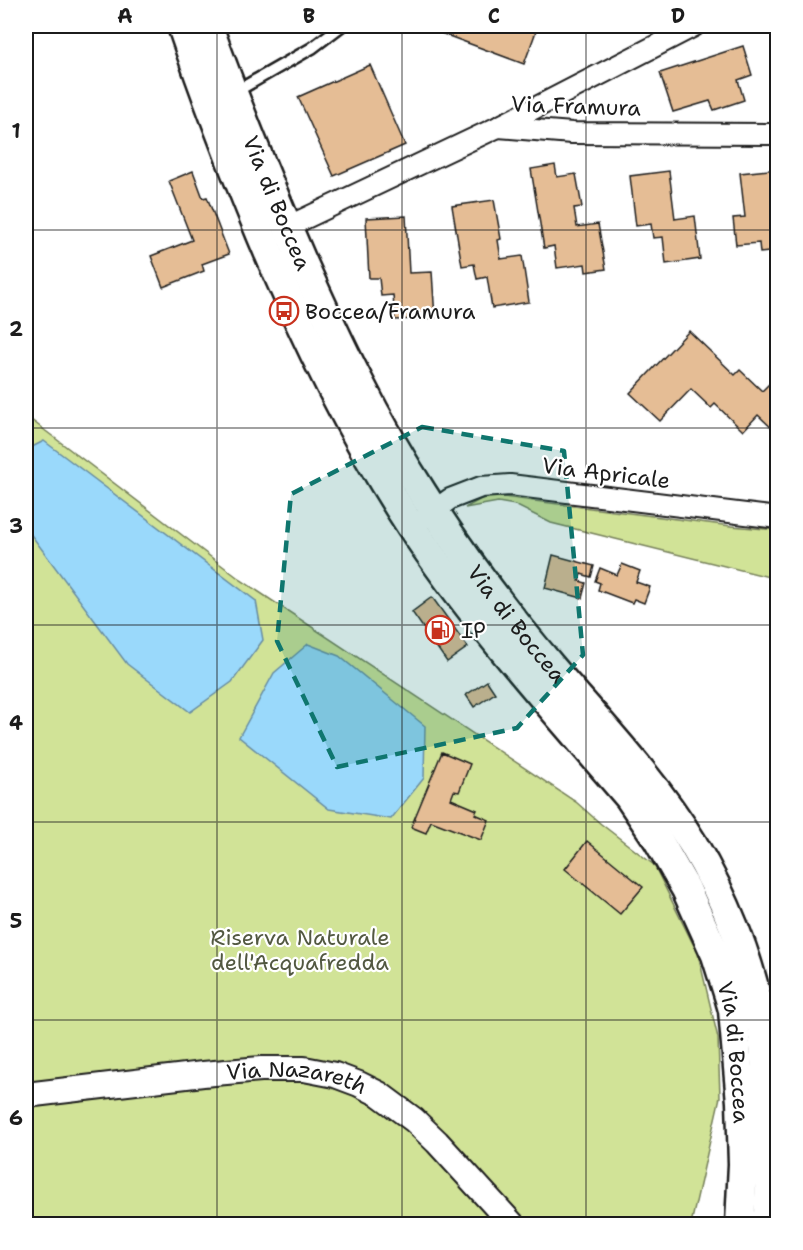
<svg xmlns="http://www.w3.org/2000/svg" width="803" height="1250" font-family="'Shantell Sans',sans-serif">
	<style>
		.green { fill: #d1e397; stroke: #76805a; stroke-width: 1.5 }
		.water { fill: #9ad9fb; stroke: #688da2; stroke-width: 1.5 }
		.building { fill: #e5bd95; stroke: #1c1c1c; stroke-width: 1.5 }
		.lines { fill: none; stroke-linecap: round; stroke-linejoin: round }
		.service-casing { stroke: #1c1c1c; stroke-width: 15 }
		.minor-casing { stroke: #1c1c1c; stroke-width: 24 }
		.tertiary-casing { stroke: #1c1c1c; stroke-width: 28 }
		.secondary-casing { stroke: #1c1c1c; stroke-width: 33 }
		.service { stroke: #fff; stroke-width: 10 }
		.minor { stroke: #fff; stroke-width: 20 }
		.tertiary { stroke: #fff; stroke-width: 24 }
		.secondary { stroke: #fff; stroke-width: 28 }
		.marked { fill: #0f766e; fill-opacity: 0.2; stroke: #0f766e; stroke-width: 4.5; stroke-dasharray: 12 8; stroke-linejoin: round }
		.grid { fill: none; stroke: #1c1c1c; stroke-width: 1.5; stroke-opacity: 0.55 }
		.labels { text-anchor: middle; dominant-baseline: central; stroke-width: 4.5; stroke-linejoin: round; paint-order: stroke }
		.street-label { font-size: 22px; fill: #1c1c1c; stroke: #fff }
		.poi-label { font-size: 22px; fill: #1c1c1c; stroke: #fff; text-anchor: start }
		.park-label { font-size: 22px; fill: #525841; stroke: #fff }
		.neatline { fill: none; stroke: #1c1c1c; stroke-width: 2 }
		.grid-label { font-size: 20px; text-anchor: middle; font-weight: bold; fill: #1c1c1c }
	</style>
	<rect width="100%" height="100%" fill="#fff"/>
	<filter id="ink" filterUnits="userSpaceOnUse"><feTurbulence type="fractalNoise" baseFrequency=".0167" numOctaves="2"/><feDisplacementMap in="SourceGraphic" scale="12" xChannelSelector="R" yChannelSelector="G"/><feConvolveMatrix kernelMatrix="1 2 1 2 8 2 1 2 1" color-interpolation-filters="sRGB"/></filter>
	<g filter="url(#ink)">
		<g class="green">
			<polygon points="26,416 241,580 576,802 601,824 654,865 698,954 718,1038 720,1097 691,1224 26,1224"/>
			<polygon points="496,496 731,526 777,530 777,579 551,523 515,505 498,502 465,508 481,499"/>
		</g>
		<g class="water">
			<polygon points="44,441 256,601 263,640 232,682 190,712 127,664 26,528 26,450"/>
			<polygon points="308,644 339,656 425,726 424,778 391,819 329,809 239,737 274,673"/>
		</g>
		<g class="building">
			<polygon points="440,26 538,26 524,64 438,32"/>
			<polygon points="743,46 752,75 738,80 744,100 714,110 710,101 673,112 660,73"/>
			<polygon points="370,65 405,145 334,176 298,97"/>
			<polygon points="555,165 557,177 576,174 582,207 574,208 577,227 598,224 606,269 586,272 585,264 557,268 554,246 544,248 531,169"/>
			<polygon points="778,169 778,203 774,203 778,232 778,251 760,253 759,243 736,245 733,218 745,217 740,173"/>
			<polygon points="193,171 203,198 207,197 229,254 202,264 204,271 163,287 151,256 192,240 169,181"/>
			<polygon points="669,171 675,219 695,216 700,259 666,264 663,237 653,238 651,224 636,226 630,176"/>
			<polygon points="494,200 501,239 498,240 501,259 522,256 529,302 492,308 487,277 477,279 474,264 462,266 452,206"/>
			<polygon points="406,216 409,273 432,272 435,318 395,320 393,295 381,296 379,278 369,278 366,218"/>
			<polygon points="689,331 735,375 740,370 762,391 778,375 778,434 758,415 743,431 715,404 711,408 691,389 660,421 630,393"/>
			<polygon points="553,555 594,566 591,577 581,574 579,581 586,583 582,598 545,588"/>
			<polygon points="622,564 640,571 636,582 650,587 644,603 634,599 632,603 598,590 600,583 595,581 600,568 617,575"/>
			<polygon points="432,597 468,647 447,662 412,612"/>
			<polygon points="487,681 495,693 474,707 466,695"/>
			<polygon points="442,752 470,764 459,792 454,791 451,799 477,810 475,814 489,820 481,840 431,821 426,833 411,827"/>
			<polygon points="587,841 643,887 620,914 565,869"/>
		</g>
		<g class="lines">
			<g class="service-casing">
				<polyline id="service" points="235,92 312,48 341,26"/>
			</g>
			<g class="minor-casing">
				<g id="minor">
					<polyline points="498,127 572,133 778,134"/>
					<polyline points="287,227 498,127 694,26"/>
					<polyline points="424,518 450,499 481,487 510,485 778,518"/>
				</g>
			</g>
			<g class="tertiary-casing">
				<g id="tertiary">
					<path id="s1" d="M26,1095L203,1074L261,1069H304L335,1075L359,1084L379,1094L414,1120L437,1142L512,1224"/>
				</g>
			</g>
			<g class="secondary-casing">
				<g id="secondary">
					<path id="s2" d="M182,26C206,97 233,167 262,237C304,337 351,435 411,526C475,623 554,709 629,797L658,840L686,889L716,955L729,996L733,1010L741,1102L743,1164L740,1224"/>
					<path id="s3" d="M208,26C236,105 268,182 301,259C337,340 375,420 423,494C462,555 506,614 553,669C601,725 654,780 693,844C723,894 752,963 761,1021C766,1052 766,1084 768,1116C770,1152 771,1188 767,1224"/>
				</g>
			</g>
			<use href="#service" class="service"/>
			<use href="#minor" class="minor"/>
			<use href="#tertiary" class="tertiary"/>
			<use href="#secondary" class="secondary"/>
		</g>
	</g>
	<path class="marked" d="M422,427L564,451L583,655L517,728L337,767L277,641L291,494Z"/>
	<path class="grid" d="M217,26V1224M402,26V1224M586,26V1224M26,230H778M26,428H778M26,625H778M26,822H778M26,1020H778"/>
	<defs>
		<g id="bus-ring" transform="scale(1.5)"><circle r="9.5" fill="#fff" stroke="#c8321e" stroke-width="1.5"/><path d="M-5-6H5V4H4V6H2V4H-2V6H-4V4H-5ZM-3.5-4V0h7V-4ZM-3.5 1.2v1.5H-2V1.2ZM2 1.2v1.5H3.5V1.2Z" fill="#c8321e"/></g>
		<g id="fuel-ring" transform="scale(1.5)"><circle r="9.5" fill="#fff" stroke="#c8321e" stroke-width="1.5"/><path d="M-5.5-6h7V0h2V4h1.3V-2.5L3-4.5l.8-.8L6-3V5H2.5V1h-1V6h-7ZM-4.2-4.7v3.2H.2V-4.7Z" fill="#c8321e"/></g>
	</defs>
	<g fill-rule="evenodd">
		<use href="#bus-ring" x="284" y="311"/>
		<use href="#fuel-ring" x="440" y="630"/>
	</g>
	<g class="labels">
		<g class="street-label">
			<text transform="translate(576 106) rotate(2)">Via Framura</text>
			<text stroke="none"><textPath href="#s3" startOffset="190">Via di Boccea</textPath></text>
			<text transform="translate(606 473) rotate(7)">Via Apricale</text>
			<text stroke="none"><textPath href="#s3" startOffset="676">Via di Boccea</textPath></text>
			<text stroke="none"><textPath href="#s2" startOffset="1180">Via di Boccea</textPath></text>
			<text stroke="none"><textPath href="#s1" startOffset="273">Via Nazareth</textPath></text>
		</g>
		<g class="poi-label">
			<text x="305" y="311">Boccea/Framura</text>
			<text x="461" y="630">IP</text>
		</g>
		<g class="park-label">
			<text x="300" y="937">Riserva Naturale<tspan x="300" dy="25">dell'Acquafredda</tspan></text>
		</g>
	</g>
	<rect width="803" height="1250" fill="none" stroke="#fff" stroke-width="66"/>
	<rect x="33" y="33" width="737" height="1184" class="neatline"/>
	<g class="grid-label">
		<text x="125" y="23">A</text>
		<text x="309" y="23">B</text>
		<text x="494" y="23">C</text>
		<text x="678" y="23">D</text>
		<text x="16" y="138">1</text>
		<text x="16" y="336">2</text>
		<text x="16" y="533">3</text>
		<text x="16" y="730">4</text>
		<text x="16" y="928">5</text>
		<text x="16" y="1125">6</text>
	</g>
</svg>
